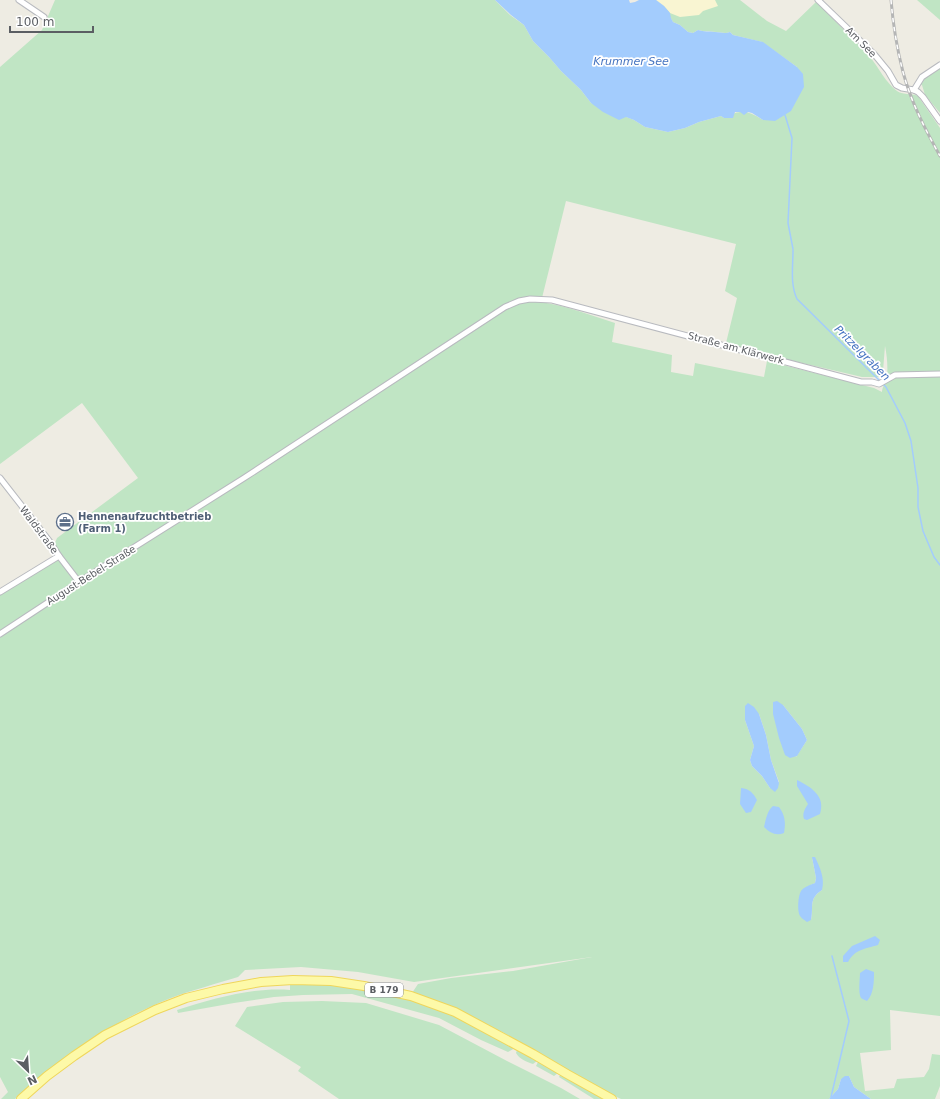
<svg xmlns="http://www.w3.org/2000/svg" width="940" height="1099" font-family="'DejaVu Sans',sans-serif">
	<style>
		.green { fill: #c0e5c4; fill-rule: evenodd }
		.sand { fill: #f9f5d2 }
		.water { fill: #a3ccfd }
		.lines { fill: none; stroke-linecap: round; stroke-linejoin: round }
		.stream { stroke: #a3ccfd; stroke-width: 1.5 }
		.street-casing { stroke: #b8babf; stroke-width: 7 }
		.primary-casing { stroke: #efd65b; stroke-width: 10 }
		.street { stroke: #fff; stroke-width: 5 }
		.primary { stroke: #fdf9a8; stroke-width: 8 }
		.rail-casing { stroke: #b4b5b5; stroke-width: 3 }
		.rail { stroke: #fff; stroke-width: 1.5; stroke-dasharray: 4.5; stroke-linecap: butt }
		.labels { text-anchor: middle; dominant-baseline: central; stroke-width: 3.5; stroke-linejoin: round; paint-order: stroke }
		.shield { fill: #fff; stroke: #8c8e92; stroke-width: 1 }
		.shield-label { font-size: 9px; font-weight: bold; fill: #5b5e63 }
		.street-label { font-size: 10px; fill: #5b5e63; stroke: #fff }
		.service-label { font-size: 10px; font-weight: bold; fill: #4e5e75; stroke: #fff; text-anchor: start }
		.water-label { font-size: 11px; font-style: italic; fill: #4674c1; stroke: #fff }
	</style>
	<rect width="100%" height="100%" fill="#eeece3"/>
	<g class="green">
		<path d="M55,0H495L510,15L524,25L533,41L549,57L561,71L581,90L591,103L634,120L645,127L668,132L685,128L699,122L721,116L724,118C742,109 746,110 763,120L797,67L762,42L733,35L730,32C725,34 721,32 716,32C709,31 704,32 698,30L693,33L688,32L680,25L673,22L664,6L656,0H740L767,21L786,31L816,2C834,20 853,38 870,57C879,68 886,83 897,91C902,95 911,93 918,96L940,128V1016L890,1010L891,1050L860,1053L865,1091L894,1088L897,1079L924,1077L929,1069L932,1054L940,1055V1086L935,1099H871L854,1087L849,1076L841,1079L838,1089L829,1099H621L604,1091L504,1033L472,1017L412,993L418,984L451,978L513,971L592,957L414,982L358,972L301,967L245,970L238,977C216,984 192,990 171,998C112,1021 61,1058 15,1099H1L8,1092L0,1077V595L58,558L52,550L57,538L138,478L82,403L0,464V67L42,30ZM566,201L736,244L725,291L737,298L726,343L768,355L862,377H880L883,371L885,346C887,356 888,367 887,377C886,382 882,387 882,392L874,388L767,361L764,377L695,363L693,376L671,372L672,355L612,342L615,323C591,315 566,306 541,302ZM783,705L802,729L807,740L796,757ZM759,714L766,735L771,760L779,782L770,788L762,776L752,766L750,760L754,746L745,720ZM812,857L822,890C808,899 814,907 811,920L807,887L815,883L816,878Z"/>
		<polygon points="917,0 940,0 940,20"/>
		<polygon points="940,67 940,113 925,95 922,85 920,84 928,74"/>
		<path d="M290,983H307L351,986L407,999L445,1012L482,1029L604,1099H594L559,1077L560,1075L558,1073L554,1076L536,1066L538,1062L537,1061L533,1064C527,1062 519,1059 516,1053L517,1050L515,1048L508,1052L481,1040L439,1018L352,994L303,995L274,997L234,1003L178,1013L177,1010C213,999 251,987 290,990Z"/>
		<polygon points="322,1001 366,1003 439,1025 507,1061 561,1088 580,1099 339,1099 298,1071 301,1067 235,1026 247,1007 283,1002"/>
	</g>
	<polygon class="sand" points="656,0 715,0 718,6 703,11 699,15 680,17 670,13 664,6"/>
	<g class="water">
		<path d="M495,0H629L630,3L635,2L639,0H656L664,6L670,13L671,18L673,22L680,25L688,32L693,33L698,30C704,32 709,31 715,32C721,32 725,34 730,32L733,35L763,42L797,67L803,74L804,87L791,111L775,121L763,120L752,113L748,112L744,115L740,112H735L733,118H724L721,116L699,122L685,128L668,132L645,127L634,120L626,117L619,120L603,112L591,103L581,90L561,71L549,57L533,41L524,25L511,15Z"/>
		<polygon points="777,701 783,705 802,729 807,740 797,756 790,758 785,755 779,738 773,714 773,702"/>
		<polygon points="748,703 754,707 759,714 766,735 771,760 779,783 778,788 775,792 770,788 762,776 752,766 750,760 754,746 745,720 745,706"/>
		<path d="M797,780C811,787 826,796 820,814L807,820L804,819C802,813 805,809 808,804L797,786Z"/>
		<path d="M741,788C750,789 753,793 757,800L751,812L746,813L740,804Z"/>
		<path d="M773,806L779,807C785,815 786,823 784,833C776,836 770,833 764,827C766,819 767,811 773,806Z"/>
		<path d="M812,857H815C820,868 825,878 822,890C808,899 814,907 811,920L807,922C805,920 802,919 800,916C797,911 798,896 801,891C804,887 810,885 815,883L816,878Z"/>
		<path d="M875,936L880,940L878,945C865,949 855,949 848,962H843V956L852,946Z"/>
		<path d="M866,969L874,972C874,981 874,994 867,1001C865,1000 862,999 861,998C858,993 860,978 860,973Z"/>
		<polygon points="845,1076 849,1076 854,1087 871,1099 829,1099 838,1089 841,1079"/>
	</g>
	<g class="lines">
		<g class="stream">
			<polyline points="785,115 792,138 788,223 793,249"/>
			<path d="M793,250C793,267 790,284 797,299L880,381"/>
			<polyline points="883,384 886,387 905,423 911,441 918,488 918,507 923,531 934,557 940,565"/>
			<polyline points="831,1097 849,1021 832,956"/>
		</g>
		<g class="street-casing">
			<g id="street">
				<polyline points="19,0 44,17"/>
				<polyline points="818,0 874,54 888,71 896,85 902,88 914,90 918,92 923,97 940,121"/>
				<polyline points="914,90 922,77 940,65"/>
				<polyline points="0,478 50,542 59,556 79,582"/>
				<polyline points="0,592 59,556"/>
				<polyline points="0,634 79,582 244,478 505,307 519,301 530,299 552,300 861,382 872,382 879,384 895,375 940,374"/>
			</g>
		</g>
		<g class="primary-casing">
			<polyline id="primary" points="21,1099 47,1076 74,1056 105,1035 155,1010 186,998 223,989 261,982 293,980 331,981 364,986 411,996 455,1012 533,1054 567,1074 612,1099"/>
		</g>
		<use href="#street" class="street"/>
		<use href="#primary" class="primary"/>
		<g class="rail-casing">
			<path id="rail" d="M891,0C893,24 897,49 903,72C911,102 925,129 940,156"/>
		</g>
		<use href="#rail" class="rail"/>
	</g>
	<defs>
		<g id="office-ring" transform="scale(0.9)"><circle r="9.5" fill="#fff" stroke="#5c6f8a" stroke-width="1.5"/><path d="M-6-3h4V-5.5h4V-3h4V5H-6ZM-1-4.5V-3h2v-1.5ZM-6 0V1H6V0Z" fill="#5c6f8a"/></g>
	</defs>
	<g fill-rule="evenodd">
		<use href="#office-ring" x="65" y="522"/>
	</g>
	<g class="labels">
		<rect class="shield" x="365" y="983" width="38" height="14" rx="3"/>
		<g class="shield-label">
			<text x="384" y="990">B 179</text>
		</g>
		<g class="street-label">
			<text transform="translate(861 42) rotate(45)">Am See</text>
			<text transform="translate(736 348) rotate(15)">Straße am Klärwerk</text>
			<text transform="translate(39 530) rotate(53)">Waldstraße</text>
			<text transform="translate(91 575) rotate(-32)">August-Bebel-Straße</text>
		</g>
		<g class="service-label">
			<text x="78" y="516">Hennenaufzuchtbetrieb<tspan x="78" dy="12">(Farm 1)</tspan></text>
		</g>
		<g class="water-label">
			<text x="631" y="61">Krummer See</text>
			<text transform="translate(862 353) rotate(45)">Pritzelgraben</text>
		</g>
	</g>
	<g transform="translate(28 1071) rotate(155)" stroke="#ffffff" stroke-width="3" paint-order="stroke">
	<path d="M0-3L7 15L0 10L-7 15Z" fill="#5b5e63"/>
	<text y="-6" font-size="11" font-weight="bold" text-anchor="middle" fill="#5b5e63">N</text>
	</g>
	<path d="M10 26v6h83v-6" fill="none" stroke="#5b5e63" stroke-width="2"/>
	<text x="16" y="26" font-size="12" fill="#5b5e63" stroke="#ffffff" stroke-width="3" paint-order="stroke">100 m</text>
</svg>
